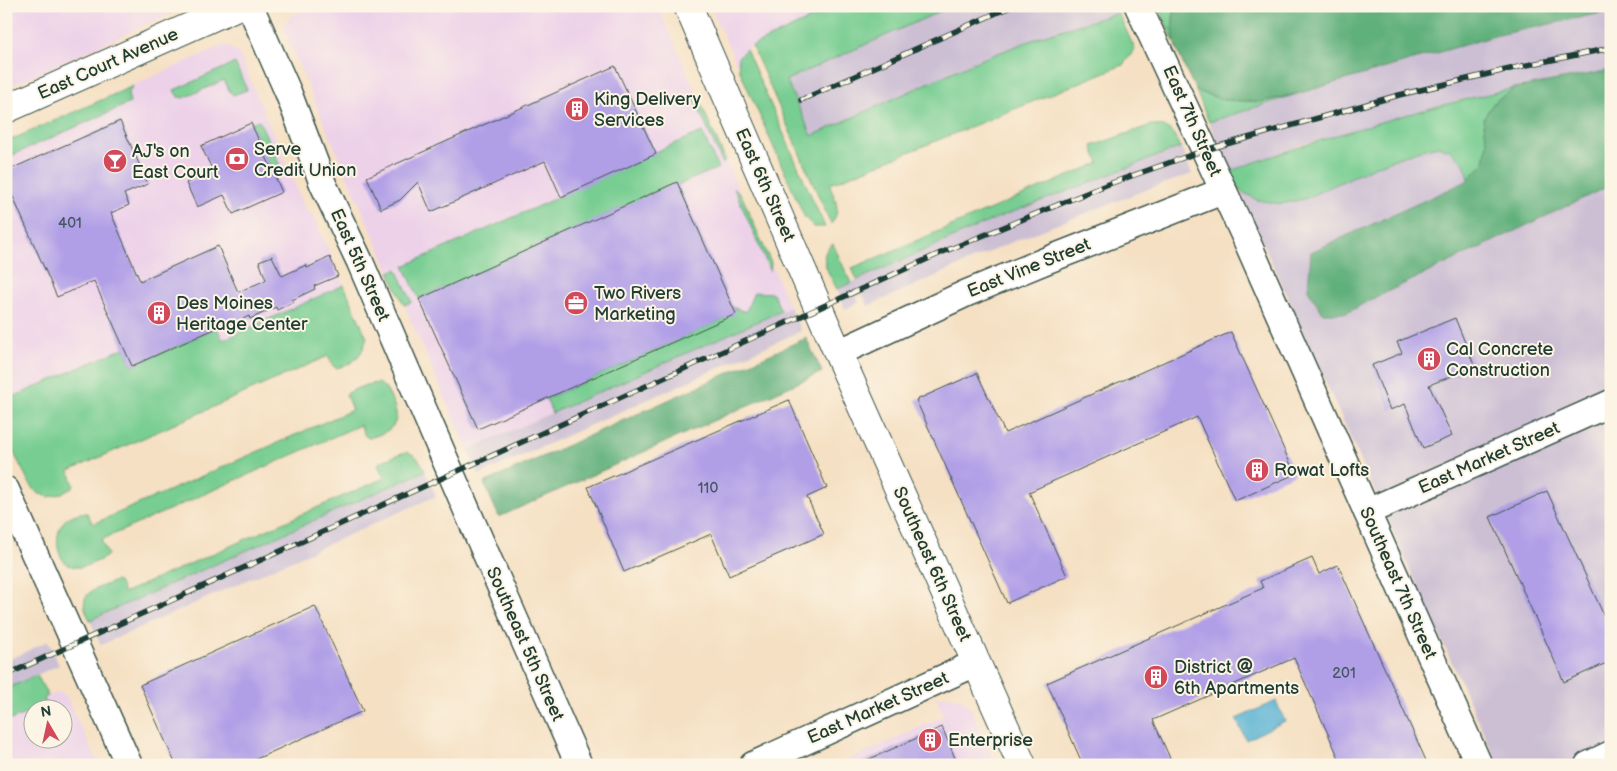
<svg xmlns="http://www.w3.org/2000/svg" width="1617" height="771" font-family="'Balsamiq Sans',sans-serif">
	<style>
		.built { fill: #edd1e9 }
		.industrial { fill: #ccbfd4 }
		.green { fill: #77cd92; stroke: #4b8563 }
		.forest { fill: #61b07c; stroke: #407658 }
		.water { fill: #54b1d3; stroke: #3a7784 }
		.building { fill: #b09fe7 }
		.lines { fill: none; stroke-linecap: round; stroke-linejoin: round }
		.street-casing { stroke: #3f5549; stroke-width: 29 }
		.secondary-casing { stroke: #3f5549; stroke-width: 30 }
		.street { stroke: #fff; stroke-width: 26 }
		.secondary { stroke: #fff; stroke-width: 28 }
		.rail-casing { stroke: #1f3d34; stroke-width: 5.5 }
		.rail { stroke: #fcf5e5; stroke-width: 4; stroke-dasharray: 11; stroke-linecap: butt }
		.labels { text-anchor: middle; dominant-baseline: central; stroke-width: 4; stroke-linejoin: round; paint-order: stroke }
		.number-label { font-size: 15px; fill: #435661 }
		.street-label { font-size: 18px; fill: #1f3d34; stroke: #fcf5e5 }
		.poi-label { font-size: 18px; fill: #1f3d34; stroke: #fcf5e5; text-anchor: start }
	</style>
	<rect width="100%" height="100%" fill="#fcf5e5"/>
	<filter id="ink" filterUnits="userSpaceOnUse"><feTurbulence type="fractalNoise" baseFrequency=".02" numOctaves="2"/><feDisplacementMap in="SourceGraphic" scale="10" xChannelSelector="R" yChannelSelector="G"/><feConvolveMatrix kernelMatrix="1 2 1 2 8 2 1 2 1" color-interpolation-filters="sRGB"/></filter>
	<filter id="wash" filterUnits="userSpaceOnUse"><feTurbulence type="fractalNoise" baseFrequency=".0096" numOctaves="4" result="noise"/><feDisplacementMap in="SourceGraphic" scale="20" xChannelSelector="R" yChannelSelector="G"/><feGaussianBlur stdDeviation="1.12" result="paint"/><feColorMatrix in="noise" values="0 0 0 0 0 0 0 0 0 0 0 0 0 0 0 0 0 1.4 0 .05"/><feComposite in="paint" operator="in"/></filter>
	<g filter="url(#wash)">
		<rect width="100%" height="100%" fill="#f5e0c3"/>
		<g class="built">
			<polygon points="6,6 188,6 6,88"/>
			<polygon points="313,6 658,6 790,307 468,450 284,32 284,26 287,20 293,15"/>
			<polygon points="710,6 838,6 746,49 741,53 738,62 739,69"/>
			<polygon points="227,46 237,51 240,56 306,211 313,215 344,285 223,340 217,328 132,366 123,348 6,400 6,142 219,47"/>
			<polygon points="57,693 61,693 66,696 99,765 6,765 6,722 32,711 32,738 62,738 62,708 38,708 47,705 44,698"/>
			<polygon points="945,696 960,698 966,703 972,711 996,765 838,765 944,716 936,697"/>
		</g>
		<g class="industrial">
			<polygon points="952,6 1115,6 1118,13 1045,35 972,63 812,136 786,80"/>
			<polygon points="1611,11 1611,70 1459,100 1304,144 1230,171 1209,122 1297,94 1498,35"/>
			<polygon points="1438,146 1450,150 1463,162 1468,174 1468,179 1465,182 1311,252 1347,313 1368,301 1611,185 1611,765 1498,765 1239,190 1257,200 1376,166 1417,151"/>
			<polygon points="1181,147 1192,174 1148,189 1019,239 868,306 862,294 856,297 859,302 845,309 837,289 997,218"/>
			<polygon points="790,307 801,331 479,475 468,450"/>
			<polygon points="425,471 436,496 101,645 90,620"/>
			<polygon points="48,641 59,665 6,689 6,661"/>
		</g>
		<g class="green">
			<path d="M838,6H952L786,80L812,136L972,63L1045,35L1118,13L1135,49L1123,65L830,184C834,201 843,208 831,224L752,46Z"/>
			<polygon points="1158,6 1176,6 1173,17 1174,42"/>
			<polygon points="746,49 825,227 814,227 805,218 739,69 738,57"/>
			<polygon points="235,63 247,90 233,95 230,92 224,80 184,98 178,97 174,90"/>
			<polygon points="133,86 128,94 130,103 6,158 6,142"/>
			<path d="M1515,88L1495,101L1483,118L1487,142L1484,163L1468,179V174L1463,162L1450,150L1438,146L1417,151L1376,166L1304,199L1281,204L1257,200L1239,190L1230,171C1324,137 1418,109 1515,88Z"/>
			<polygon points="1196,91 1224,100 1259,102 1297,94 1209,122"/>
			<polygon points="692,94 695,94 698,97 725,159 723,164"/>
			<polygon points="259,120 281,168 273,172 251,123"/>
			<path d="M1151,125C1172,127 1171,130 1181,147L997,218L857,280L852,268L1099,163L1092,146Z"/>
			<polygon points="702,132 718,168 678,185 676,183 419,299 404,266 655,154 655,152"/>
			<polygon points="734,188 741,194 771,263 770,271"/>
			<path d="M833,244L851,283L837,289C830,275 815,255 833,244Z"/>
			<polygon points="397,269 412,302 404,305 389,272"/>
			<path d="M344,285L367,338C362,355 354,365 336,368L333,366L328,356L69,471L74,485L73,488L60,494L49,497L37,493L30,484L6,438V400L124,348L132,366L217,328L223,340Z"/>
			<polygon points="754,292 773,293 781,311 552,413 546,399 735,314 732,307 746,312"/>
			<path d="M378,383C385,386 387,391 391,398C403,422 394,431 369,438L365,436L360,425L101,540L108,555L106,557C97,561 86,568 76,567C56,566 53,535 63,523C66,518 71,516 76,514C80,513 82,512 87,513L93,524L352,410L346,395C354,388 367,384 378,383Z"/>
			<path d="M407,452C418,456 421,461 425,471L90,620C75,592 92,591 115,581L119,582L124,593L384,478L378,465L380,462L402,453Z"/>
			<polygon points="37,675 48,696 44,698 47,705 38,708 32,708 32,711 6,722 6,689"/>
		</g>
		<g class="forest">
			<path d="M1176,6H1611V11L1498,35L1297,94L1259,102L1224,100L1196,91C1183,63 1166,37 1176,6Z"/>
			<polygon points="1611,70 1611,185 1368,301 1347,313 1323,313 1308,290 1311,252 1465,182 1484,163 1487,142 1483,119 1495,101 1515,88"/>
			<polygon points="806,338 822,372 499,517 484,483"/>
		</g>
		<polygon class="water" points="1276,701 1285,721 1246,740 1236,719"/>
		<g id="blocks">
			<g class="building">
				<polygon points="615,66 656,154 561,197 545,161 431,212 418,182 400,200 381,209 367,177"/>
				<polygon points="120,121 148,184 124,194 129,205 111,213 140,281 218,246 238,292 266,280 259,261 272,256 282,276 306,265 307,268 330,257 338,276 314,286 315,289 292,300 293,302 277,310 276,307 250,319 249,316 229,326 228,323 132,366 94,281 57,297 6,181 6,171"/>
				<polygon points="251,123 282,192 233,214 224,195 197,207 186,183 213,171 201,146"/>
				<polygon points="677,182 736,314 478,429 419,299"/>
				<polygon points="1455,318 1475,367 1429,385 1452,436 1423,448 1405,404 1390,410 1372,365 1402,353 1397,342"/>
				<polygon points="1231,332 1295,474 1235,501 1197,417 1029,492 1067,576 1007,603 916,400 977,373 1005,433"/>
				<polygon points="789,400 827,488 807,497 824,534 729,576 711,534 624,572 588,487"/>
				<polygon points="1547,491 1611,631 1611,661 1564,682 1490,517"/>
				<polygon points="1312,558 1319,574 1338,565 1428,765 1342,765 1294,658 1153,720 1173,765 1083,765 1047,683 1263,588 1260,581"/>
				<polygon points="315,606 363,711 243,765 176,765 140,685"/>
				<polygon points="942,727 958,765 856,765"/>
			</g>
		</g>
	</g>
	<g filter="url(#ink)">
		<use href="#blocks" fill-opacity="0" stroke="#3f5549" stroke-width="1"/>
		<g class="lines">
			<g class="street-casing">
				<g id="street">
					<polyline points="250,6 288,92 323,184 360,262 472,522 579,765"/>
					<polyline points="1138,6 1245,237 1479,765"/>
					<polyline points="838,353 967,293 1045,261 1223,191"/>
					<polyline points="6,490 129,765"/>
					<polyline points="1367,512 1611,403"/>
					<polyline points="753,765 976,663"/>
					<polyline points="1588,765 1611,754"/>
				</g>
			</g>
			<g class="secondary-casing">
				<g id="secondary">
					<polyline points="688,6 838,353 1022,765"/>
					<polyline points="6,109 237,6"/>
				</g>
			</g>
			<use href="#street" class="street"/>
			<use href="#secondary" class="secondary"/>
			<g class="rail-casing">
				<g id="rail">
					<polyline points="801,100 1012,6"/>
					<polyline points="6,675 943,252 1106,185 1205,150 1399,95 1527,65 1611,48"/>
				</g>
			</g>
			<use href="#rail" class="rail"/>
		</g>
	</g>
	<defs>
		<g id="building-disc" transform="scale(1.25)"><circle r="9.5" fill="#d1495b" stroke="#fcf5e5"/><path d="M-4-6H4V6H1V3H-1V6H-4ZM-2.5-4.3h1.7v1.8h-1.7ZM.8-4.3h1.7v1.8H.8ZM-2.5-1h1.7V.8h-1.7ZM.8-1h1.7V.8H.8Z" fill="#fff"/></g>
		<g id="bank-disc" transform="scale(1.25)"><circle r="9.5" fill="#d1495b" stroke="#fcf5e5"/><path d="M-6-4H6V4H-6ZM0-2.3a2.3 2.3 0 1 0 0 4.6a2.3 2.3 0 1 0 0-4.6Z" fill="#fff"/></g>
		<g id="bar-disc" transform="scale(1.25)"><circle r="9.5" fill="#d1495b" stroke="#fcf5e5"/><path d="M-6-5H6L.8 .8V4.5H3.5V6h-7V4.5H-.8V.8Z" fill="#fff"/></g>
		<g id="office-disc" transform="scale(1.25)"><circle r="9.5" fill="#d1495b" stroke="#fcf5e5"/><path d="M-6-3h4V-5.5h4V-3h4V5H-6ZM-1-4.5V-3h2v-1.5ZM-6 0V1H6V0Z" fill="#fff"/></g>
	</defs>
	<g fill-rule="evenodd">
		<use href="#building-disc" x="577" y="109"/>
		<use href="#bank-disc" x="237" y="159"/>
		<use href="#bar-disc" x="115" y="161"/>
		<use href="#office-disc" x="576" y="303"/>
		<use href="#building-disc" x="159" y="313"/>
		<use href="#building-disc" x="1429" y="359"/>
		<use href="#building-disc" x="1257" y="470"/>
		<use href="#building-disc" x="1156" y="677"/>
		<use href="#building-disc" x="930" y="740"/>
	</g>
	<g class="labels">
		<g class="number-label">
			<text x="70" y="223">401</text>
			<text x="708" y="488">110</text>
			<text x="1344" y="673">201</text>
		</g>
		<g class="street-label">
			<text transform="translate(108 64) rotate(-24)">East Court Avenue</text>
			<text transform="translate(1192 121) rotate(66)">East 7th Street</text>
			<text transform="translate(765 185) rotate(66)">East 6th Street</text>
			<text transform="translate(360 265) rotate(66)">East 5th Street</text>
			<text transform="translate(1029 268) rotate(-22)">East Vine Street</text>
			<text transform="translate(1489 458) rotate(-24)">East Market Street</text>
			<text transform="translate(932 564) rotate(66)">Southeast 6th Street</text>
			<text transform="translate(1398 583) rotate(66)">Southeast 7th Street</text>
			<text transform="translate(525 644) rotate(66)">Southeast 5th Street</text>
			<text transform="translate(878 708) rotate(-24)">East Market Street</text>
		</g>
		<g class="poi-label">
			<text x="594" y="99">King Delivery<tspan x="594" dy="21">Services</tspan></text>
			<text x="254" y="149">Serve<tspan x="254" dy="21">Credit Union</tspan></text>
			<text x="132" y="151">AJ's on<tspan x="132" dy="21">East Court</tspan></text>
			<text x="594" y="293">Two Rivers<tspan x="594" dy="21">Marketing</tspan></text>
			<text x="176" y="303">Des Moines<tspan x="176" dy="21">Heritage Center</tspan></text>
			<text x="1446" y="349">Cal Concrete<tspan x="1446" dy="21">Construction</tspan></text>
			<text x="1274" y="470">Rowat Lofts</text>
			<text x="1174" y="667">District @<tspan x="1174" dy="21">6th Apartments</tspan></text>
			<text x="948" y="740">Enterprise</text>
		</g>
	</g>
	<rect width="1617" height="771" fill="none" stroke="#fcf5e5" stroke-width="25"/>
	<g transform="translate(48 724) rotate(351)"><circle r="24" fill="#fcf5e5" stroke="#a4ab9e"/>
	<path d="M0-4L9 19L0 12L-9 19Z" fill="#d1495b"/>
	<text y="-8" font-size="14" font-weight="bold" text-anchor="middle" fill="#1f3d34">N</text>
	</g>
</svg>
